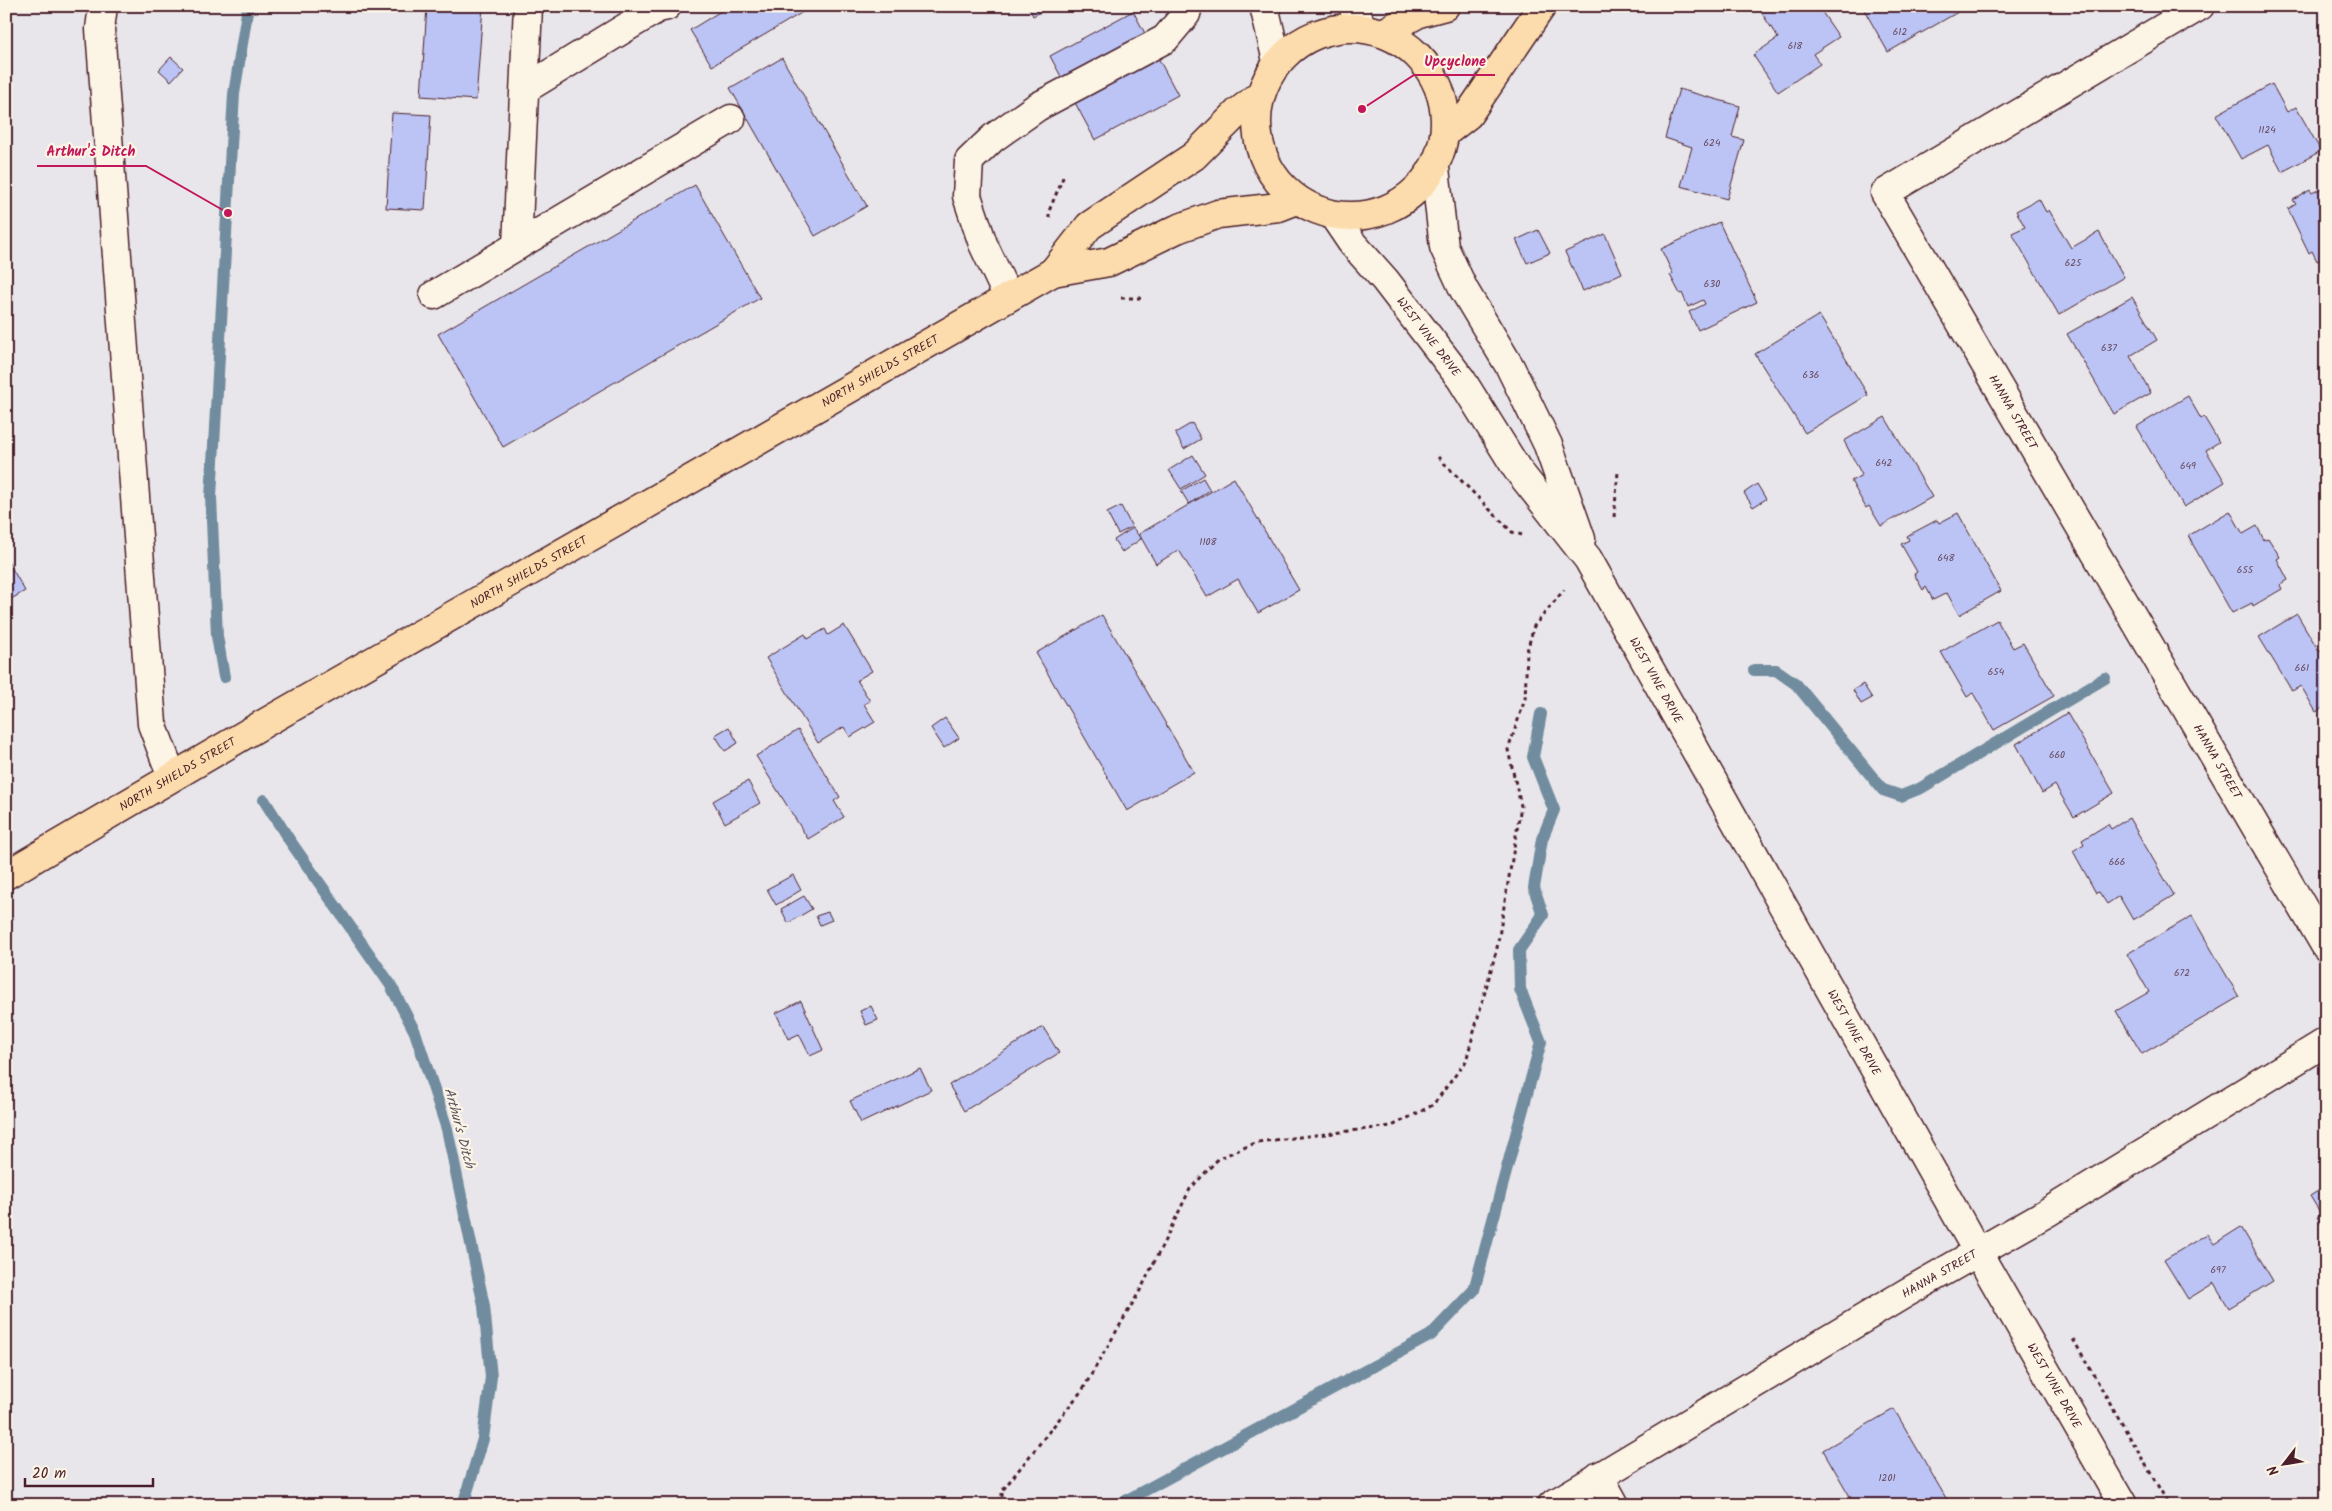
<svg xmlns="http://www.w3.org/2000/svg" width="2332" height="1511" font-family="Kalam,sans-serif">
	<style>
		.lines { fill: none; stroke-linecap: round; stroke-linejoin: round }
		.stream { stroke: #728c9f; stroke-width: 12 }
		.building { fill: #bbc4f5; stroke: #4a1f2b }
		.minor-casing { stroke: #4a1f2b; stroke-width: 31 }
		.major-casing { stroke: #4a1f2b; stroke-width: 31 }
		.path { stroke: #4a1f2b; stroke-width: 3; stroke-dasharray: 4 4; stroke-linecap: butt }
		.minor { stroke: #fcf5e5; stroke-width: 28 }
		.major { stroke: #fcdcac; stroke-width: 28 }
		.labels { text-anchor: middle; dominant-baseline: central; stroke-width: 4.5; stroke-linejoin: round; paint-order: stroke }
		.number-label { font-size: 10px; fill: #66485e }
		.street-label { font-size: 12px; fill: #4a1f2b; stroke: #fcf5e5 }
		.water-label { font-size: 14px; font-style: italic; fill: #5e5565; stroke: #fcf5e5 }
		.leader { fill: none; stroke: #c2185b; stroke-width: 2 }
		.callout-dot { fill: #c2185b; stroke: #fcf5e5; stroke-width: 2 }
		.callout-label { font-size: 14px; text-anchor: middle; font-weight: bold; fill: #c2185b; stroke: #fcf5e5; stroke-width: 4.5; stroke-linejoin: round; paint-order: stroke }
	</style>
	<rect width="100%" height="100%" fill="#e8e6ea"/>
	<filter id="ink" filterUnits="userSpaceOnUse"><feTurbulence type="fractalNoise" baseFrequency=".02" numOctaves="2"/><feDisplacementMap in="SourceGraphic" scale="10" xChannelSelector="R" yChannelSelector="G"/><feConvolveMatrix kernelMatrix="1 2 1 2 8 2 1 2 1" color-interpolation-filters="sRGB"/></filter>
	<g filter="url(#ink)">
		<g class="lines">
			<g class="stream">
				<polyline points="1754,670 1776,670 1796,684 1883,790 1901,796 1921,788 2105,678"/>
				<polyline points="224,677 217,636 211,497 234,94 248,6"/>
				<polyline points="264,800 288,838 390,984 415,1032 447,1129 484,1306 491,1377 483,1439 463,1505"/>
				<polyline points="1118,1505 1431,1335 1474,1290 1541,1042 1520,989 1519,950 1543,915 1534,888 1542,839 1554,810 1533,757 1541,714"/>
			</g>
		</g>
		<g class="building">
			<polygon points="427,6 483,6 476,100 421,96"/>
			<polygon points="729,6 813,6 712,66 690,30"/>
			<polygon points="1028,6 1052,6 1033,16"/>
			<polygon points="1770,6 1818,6 1839,37 1813,54 1820,64 1778,92 1753,55 1778,38 1761,12"/>
			<polygon points="1862,6 1955,6 1958,12 1888,52"/>
			<polygon points="1133,11 1178,95 1095,140 1050,56"/>
			<polygon points="171,57 183,68 171,81 159,70"/>
			<polygon points="782,58 867,206 815,236 730,88"/>
			<polygon points="2272,84 2287,112 2296,107 2321,151 2282,172 2268,145 2241,159 2216,115"/>
			<polygon points="1679,89 1740,106 1732,137 1744,140 1727,199 1681,186 1692,147 1665,138"/>
			<polygon points="392,113 431,115 425,210 386,208"/>
			<polygon points="695,185 760,298 503,447 438,334"/>
			<polygon points="2326,186 2326,257 2317,261 2312,251 2309,253 2288,209 2296,204 2293,200 2310,190 2312,193"/>
			<polygon points="2039,199 2046,212 2049,210 2071,248 2099,232 2124,277 2059,315 2012,233 2025,227 2016,211"/>
			<polygon points="1719,222 1757,302 1698,330 1689,312 1705,304 1703,300 1688,307 1682,293 1680,294 1670,275 1673,274 1661,249"/>
			<polygon points="1538,230 1550,253 1527,263 1516,240"/>
			<polygon points="1605,234 1622,273 1583,291 1565,252"/>
			<polygon points="2132,297 2157,340 2130,356 2151,393 2114,414 2067,334"/>
			<polygon points="1819,315 1868,395 1805,433 1755,354"/>
			<polygon points="2188,396 2201,419 2204,417 2219,442 2206,450 2225,482 2184,507 2136,427"/>
			<polygon points="1885,417 1932,497 1881,526 1869,506 1866,508 1851,481 1862,475 1844,441"/>
			<polygon points="1192,423 1201,439 1184,449 1175,433"/>
			<polygon points="1193,455 1205,474 1181,489 1169,470"/>
			<polygon points="1203,478 1210,490 1189,504 1181,491"/>
			<polygon points="1234,478 1299,590 1258,613 1238,579 1207,597 1179,550 1156,564 1139,534"/>
			<polygon points="1757,484 1766,499 1753,507 1744,493"/>
			<polygon points="1121,506 1132,527 1118,534 1107,513"/>
			<polygon points="2230,511 2243,534 2257,526 2264,540 2268,538 2280,557 2277,559 2288,580 2280,585 2282,589 2253,606 2252,603 2232,613 2188,536"/>
			<polygon points="1958,513 2001,591 1959,615 1947,593 1933,600 1926,587 1923,590 1914,574 1917,572 1901,544 1909,540 1907,536 1937,520 1939,523"/>
			<polygon points="1133,528 1141,539 1122,552 1114,540"/>
			<polygon points="6,558 25,591 6,602"/>
			<polygon points="2297,614 2319,651 2326,647 2326,706 2316,712 2301,686 2292,691 2259,637"/>
			<polygon points="1102,615 1194,772 1127,811 1036,653"/>
			<polygon points="1997,620 2013,648 2023,643 2054,696 1994,730 1973,693 1967,697 1941,652"/>
			<polygon points="844,625 872,671 857,680 870,701 864,704 875,722 850,737 844,727 818,743 766,658 805,634 808,639 825,629 828,635"/>
			<polygon points="1863,684 1872,698 1861,704 1853,690"/>
			<polygon points="2067,713 2114,793 2074,817 2055,785 2042,793 2016,744"/>
			<polygon points="945,718 959,738 944,748 931,728"/>
			<polygon points="729,727 738,743 725,751 715,735"/>
			<polygon points="798,730 840,797 834,801 844,817 808,839 756,756"/>
			<polygon points="748,781 760,803 725,823 713,801"/>
			<polygon points="2129,818 2174,895 2133,920 2119,896 2107,904 2099,892 2096,893 2073,851 2084,844 2082,840 2108,824 2111,829"/>
			<polygon points="793,875 801,890 776,905 767,889"/>
			<polygon points="804,896 812,909 788,923 781,909"/>
			<polygon points="828,912 832,920 820,925 816,916"/>
			<polygon points="2192,916 2239,997 2142,1054 2116,1011 2149,992 2127,954"/>
			<polygon points="801,1001 823,1050 810,1056 799,1034 788,1039 776,1013"/>
			<polygon points="871,1006 878,1020 866,1025 860,1011"/>
			<polygon points="1043,1027 1059,1053 964,1111 949,1085"/>
			<polygon points="920,1068 931,1090 861,1123 850,1101"/>
			<polygon points="2326,1186 2326,1231 2317,1217 2321,1214 2310,1196"/>
			<polygon points="2241,1227 2273,1281 2229,1308 2214,1283 2188,1299 2164,1260 2207,1234 2214,1244"/>
			<polygon points="1894,1409 1950,1505 1855,1505 1823,1450"/>
		</g>
		<g class="lines">
			<g class="minor-casing">
				<g id="minor">
					<polyline points="103,6 100,29 152,724 172,777"/>
					<polyline points="1264,6 1277,61"/>
					<polyline points="1353,6 1362,27"/>
					<path id="s1" d="M2200,6L1885,193L2326,947"/>
					<polyline points="525,89 658,8 667,6"/>
					<polyline points="1435,168 1444,247 1464,290 1510,367 1548,445 1581,539"/>
					<path id="s2" d="M1333,215L1352,243L1385,280L1461,379L1517,469L1588,559L1977,1251L2123,1505"/>
					<polyline points="517,246 528,6"/>
					<polyline points="434,295 731,119"/>
					<polyline points="1008,297 983,244 967,196 969,161 993,138 1037,107 1165,39 1186,14 1188,6"/>
					<polyline points="1599,1476 1615,1505"/>
					<path id="s3" d="M1552,1505L1906,1293L2048,1212L2326,1042"/>
				</g>
			</g>
			<g class="major-casing">
				<g id="major">
					<circle cx="1351" cy="122" r="94"/>
					<polyline points="1385,32 1419,13 1445,6"/>
					<polyline points="1445,133 1468,115 1542,6"/>
					<polyline points="1053,272 1089,226 1194,156 1238,112 1259,96"/>
					<path id="s4" d="M6,875L263,724L1053,272L1109,262L1177,229L1218,214L1279,207L1297,200"/>
				</g>
			</g>
			<g class="path">
				<polyline points="1049,218 1049,211 1064,175"/>
				<polyline points="1121,298 1145,298"/>
				<polyline points="1438,457 1512,532 1522,535"/>
				<polyline points="1614,517 1618,472"/>
				<polyline points="2073,1339 2169,1505"/>
				<polyline points="1002,1505 1002,1491 1083,1389 1142,1287 1190,1189 1219,1158 1258,1142 1392,1126 1433,1105 1466,1061 1497,948 1521,806 1508,750 1525,699 1527,651 1534,626 1564,590"/>
			</g>
			<use href="#minor" class="minor"/>
			<use href="#major" class="major"/>
		</g>
	</g>
	<g class="labels">
		<g class="number-label">
			<text x="1900" y="32">612</text>
			<text x="1795" y="46">618</text>
			<text x="2267" y="130">1124</text>
			<text x="1712" y="143">624</text>
			<text x="2073" y="263">625</text>
			<text x="1712" y="284">630</text>
			<text x="2109" y="348">637</text>
			<text x="1811" y="375">636</text>
			<text x="1884" y="463">642</text>
			<text x="2188" y="466">649</text>
			<text x="1208" y="542">1108</text>
			<text x="1946" y="558">648</text>
			<text x="2245" y="570">655</text>
			<text x="2302" y="668">661</text>
			<text x="1996" y="672">654</text>
			<text x="2057" y="755">660</text>
			<text x="2117" y="862">666</text>
			<text x="2182" y="973">672</text>
			<text x="2218" y="1270">697</text>
			<text x="1887" y="1478">1201</text>
		</g>
		<g class="street-label">
			<text stroke="none"><textPath href="#s2" startOffset="155">WEST VINE DRIVE</textPath></text>
			<text stroke="none"><textPath href="#s4" startOffset="1009">NORTH SHIELDS STREET</textPath></text>
			<text stroke="none"><textPath href="#s1" startOffset="620">HANNA STREET</textPath></text>
			<text stroke="none"><textPath href="#s4" startOffset="604">NORTH SHIELDS STREET</textPath></text>
			<text stroke="none"><textPath href="#s2" startOffset="568">WEST VINE DRIVE</textPath></text>
			<text stroke="none"><textPath href="#s1" startOffset="1025">HANNA STREET</textPath></text>
			<text stroke="none"><textPath href="#s4" startOffset="199">NORTH SHIELDS STREET</textPath></text>
			<text stroke="none"><textPath href="#s2" startOffset="972">WEST VINE DRIVE</textPath></text>
			<text stroke="none"><textPath href="#s3" startOffset="451">HANNA STREET</textPath></text>
			<text stroke="none"><textPath href="#s2" startOffset="1378">WEST VINE DRIVE</textPath></text>
		</g>
		<g class="water-label">
			<text transform="translate(459 1128) rotate(75)">Arthur's Ditch</text>
		</g>
	</g>
	<path class="leader" d="M1362 109L1414 75H1495M228 213L146 166H37"/>
	<g class="callout-dot">
		<circle cx="1362" cy="109" r="5"/>
		<circle cx="228" cy="213" r="5"/>
	</g>
	<g class="callout-label">
		<text x="1455" y="66">Upcyclone</text>
		<text x="91" y="156">Arthur's Ditch</text>
	</g>
	<rect width="2332" height="1511" fill="none" stroke="#fcf5e5" stroke-width="25"/>
	<rect x="12" y="12" width="2307" height="1486" fill="none" stroke="#4a1f2b" stroke-width="2" filter="url(#ink)"/>
	<g transform="translate(2284 1464) rotate(239)" stroke="#fcf5e5" stroke-width="4" paint-order="stroke">
	<path d="M0-4L9 19L0 12L-9 19Z" fill="#4a1f2b"/>
	<text y="-8" font-size="14" font-weight="bold" text-anchor="middle" fill="#4a1f2b">N</text>
	</g>
	<path d="M25 1478v8h128v-8" fill="none" stroke="#4a1f2b" stroke-width="2.5"/>
	<text x="32" y="1478" font-size="15" fill="#4a1f2b" stroke="#fcf5e5" stroke-width="4" paint-order="stroke">20 m</text>
</svg>
